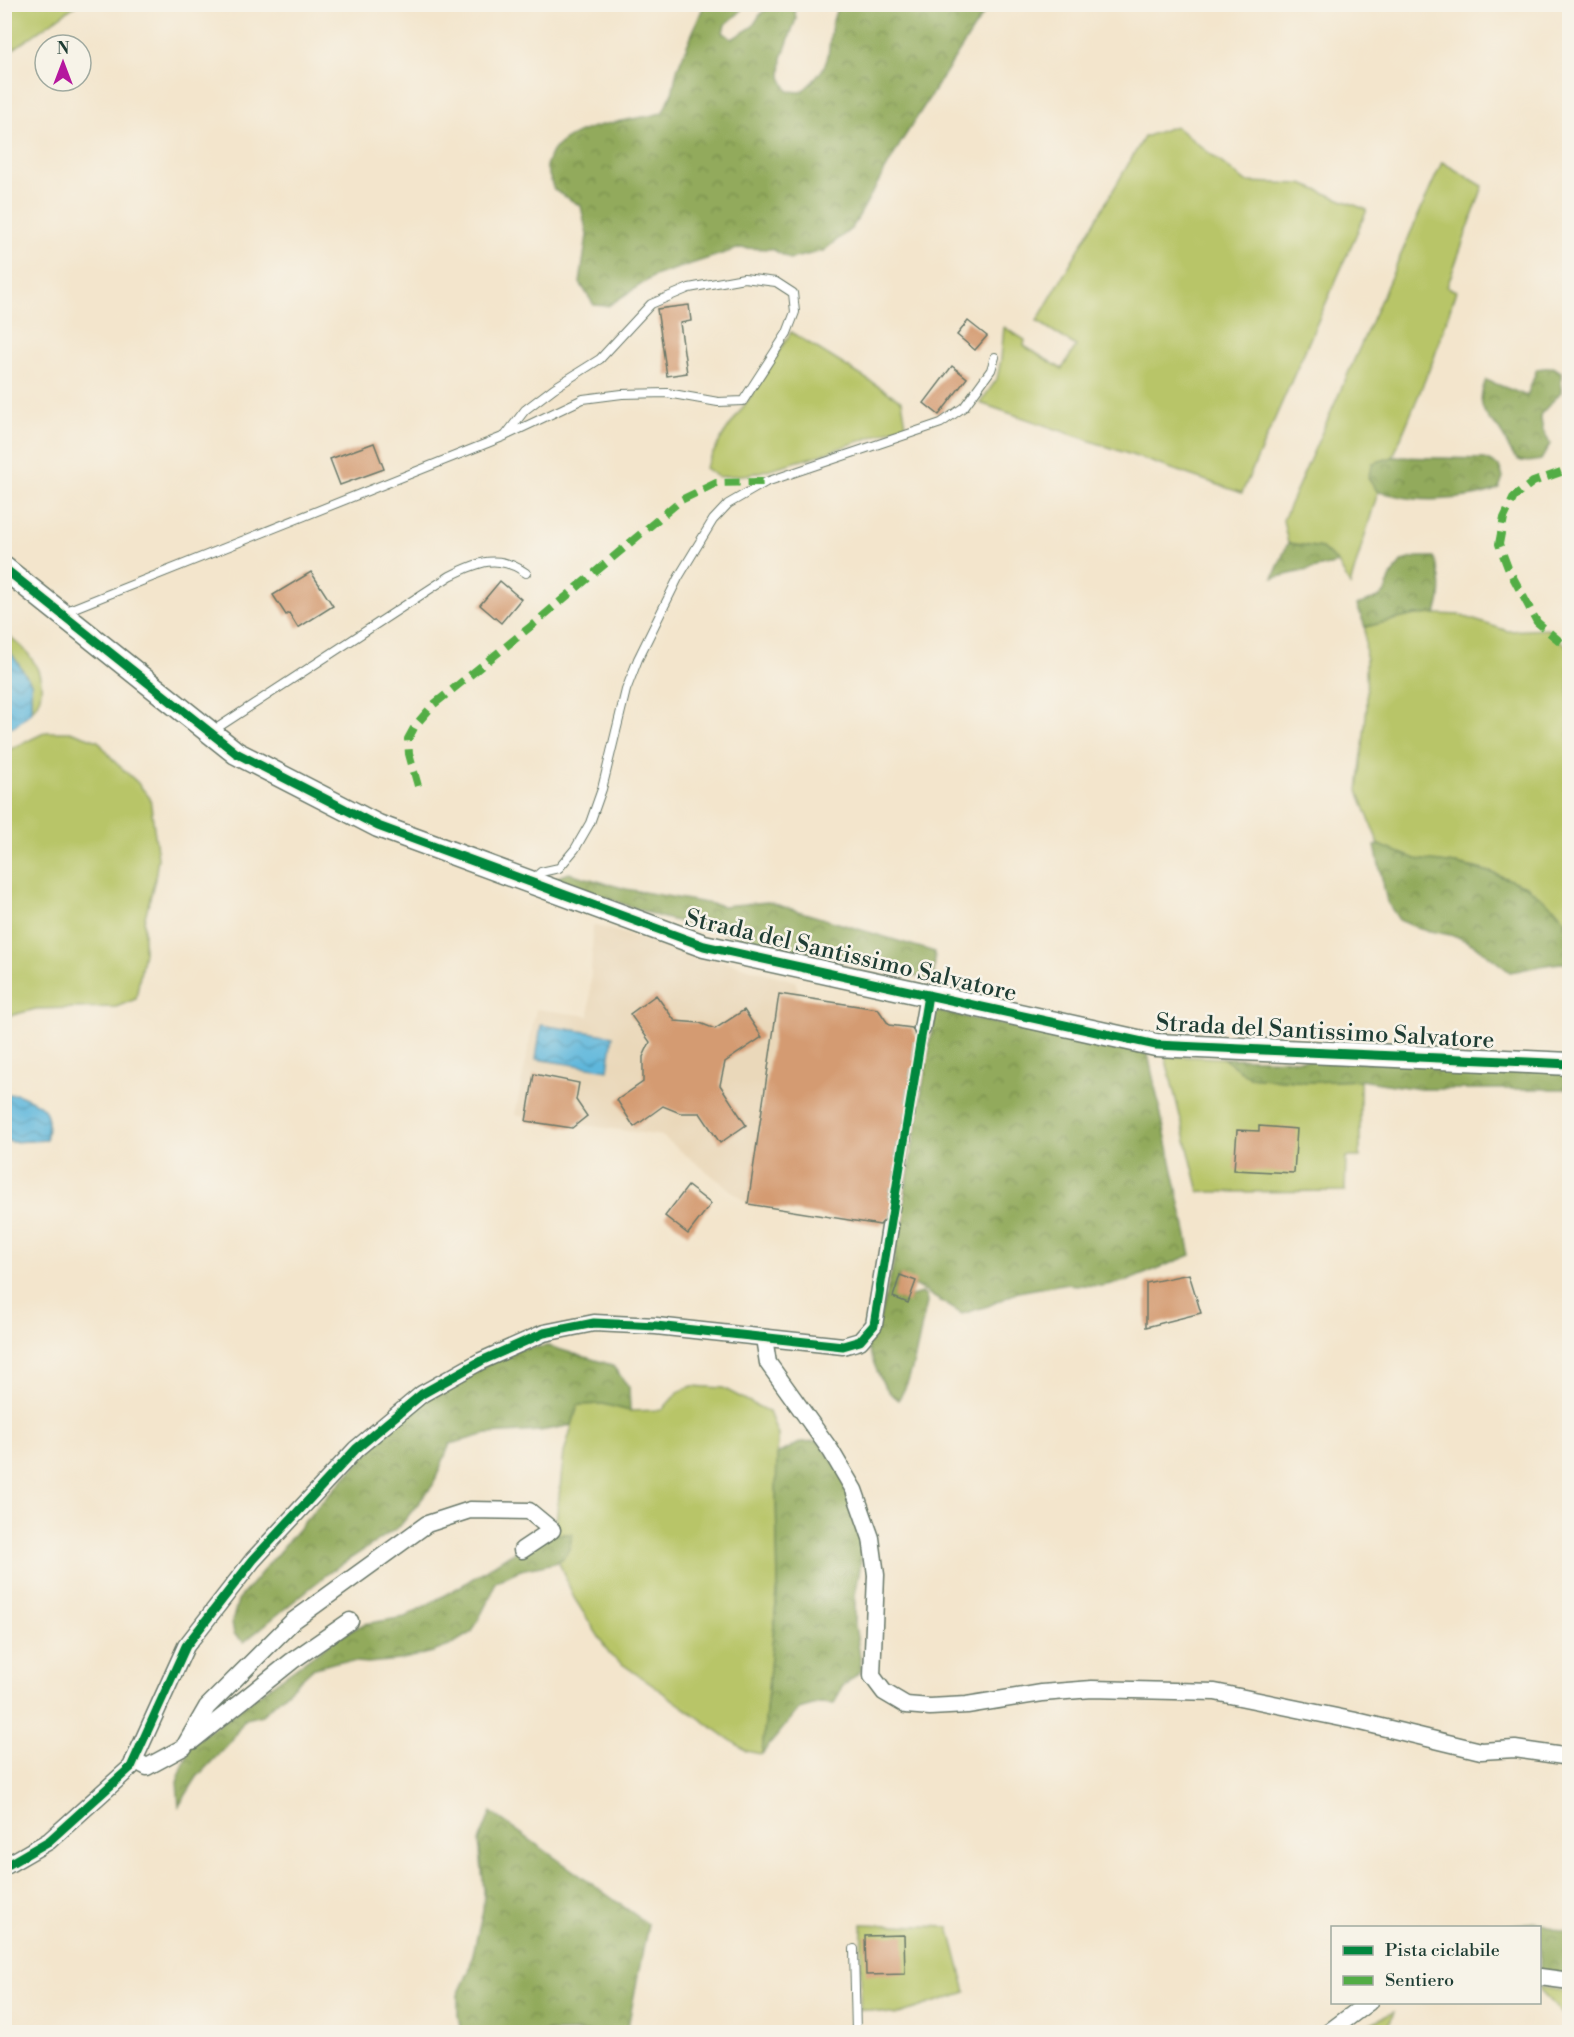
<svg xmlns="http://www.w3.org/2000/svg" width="1574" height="2037" font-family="'Libre Bodoni',serif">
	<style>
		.built { fill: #ead8ba }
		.green { fill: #b8c567; stroke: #6c814e; stroke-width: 1.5 }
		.forest { fill: url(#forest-crowns); stroke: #587448; stroke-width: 1.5 }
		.water { fill: url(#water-waves); stroke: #3f7a88; stroke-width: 1.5 }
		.building { fill: #d49b72 }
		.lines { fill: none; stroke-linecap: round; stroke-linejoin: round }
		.street-tunnel { stroke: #c9c3ae; stroke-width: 16; stroke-dasharray: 16 8; stroke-linecap: butt }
		.lane-casing { stroke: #697869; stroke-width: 10 }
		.street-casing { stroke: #697869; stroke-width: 19 }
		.secondary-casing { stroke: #697869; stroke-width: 25 }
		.lane { stroke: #fff; stroke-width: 8 }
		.street { stroke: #fff; stroke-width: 16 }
		.secondary { stroke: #fff; stroke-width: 22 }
		.quiet { stroke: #52ad45; stroke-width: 8; stroke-dasharray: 15 8; stroke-linecap: butt }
		.cycleway-casing { stroke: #f7f3e8; stroke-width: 13 }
		.cycleway { stroke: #00873e; stroke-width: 9 }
		.labels { text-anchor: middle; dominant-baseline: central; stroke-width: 5; stroke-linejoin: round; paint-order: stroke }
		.street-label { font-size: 24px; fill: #1f3d34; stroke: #f7f3e8 }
	</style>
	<defs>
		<pattern id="forest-crowns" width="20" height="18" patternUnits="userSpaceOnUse" patternTransform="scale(1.5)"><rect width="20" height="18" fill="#92aa5c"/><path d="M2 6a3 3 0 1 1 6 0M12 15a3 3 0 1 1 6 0" fill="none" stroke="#778c4d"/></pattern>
		<pattern id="water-waves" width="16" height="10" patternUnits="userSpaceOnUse" patternTransform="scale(1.5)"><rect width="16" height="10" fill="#5fb7dc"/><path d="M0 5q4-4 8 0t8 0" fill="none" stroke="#4e96b3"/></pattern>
	</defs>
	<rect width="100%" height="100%" fill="#f7f3e8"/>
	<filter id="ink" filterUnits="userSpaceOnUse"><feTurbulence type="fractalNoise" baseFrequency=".0167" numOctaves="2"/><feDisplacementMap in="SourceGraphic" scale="12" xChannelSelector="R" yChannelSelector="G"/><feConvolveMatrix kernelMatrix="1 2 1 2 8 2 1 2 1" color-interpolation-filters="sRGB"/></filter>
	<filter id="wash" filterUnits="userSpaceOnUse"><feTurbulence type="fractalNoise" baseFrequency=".008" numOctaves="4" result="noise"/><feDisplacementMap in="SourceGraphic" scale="24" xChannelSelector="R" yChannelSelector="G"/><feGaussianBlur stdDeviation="1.35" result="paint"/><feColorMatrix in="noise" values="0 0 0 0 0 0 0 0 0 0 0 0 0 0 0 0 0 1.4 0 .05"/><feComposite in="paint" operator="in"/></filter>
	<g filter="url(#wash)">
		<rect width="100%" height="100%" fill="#f3e5cc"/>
		<polygon class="built" points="593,925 795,981 801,997 878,1009 890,1025 929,1030 896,1228 748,1204 662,1136 515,1115 536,1009 589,1016"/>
		<g class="green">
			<polygon points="5,4 76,4 76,5 5,55"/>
			<polygon points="1175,126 1246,182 1302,184 1367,210 1242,493 980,403 997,379 1001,359 1004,327 1025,340 1024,346 1062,369 1076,346 1037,321 1144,137"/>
			<polygon points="1442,162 1483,186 1447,287 1456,291 1434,358 1393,457 1373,463 1368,478 1378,492 1350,585 1338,563 1322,548 1288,543 1283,520"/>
			<polygon points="791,332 902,401 906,425 820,455 752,474 718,477 705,468 722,437 750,397"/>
			<path d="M1436,614L1459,615L1508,631L1547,629L1569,648V926C1540,889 1502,871 1455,864C1443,862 1430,862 1418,860C1405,857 1392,850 1379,845L1358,791L1367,706L1365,627L1414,615Z"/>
			<path d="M4,630C10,637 15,641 22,647C40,665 50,691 31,712V683L5,644Z"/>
			<polygon points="46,732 73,732 98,741 115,762 137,782 150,798 158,858 155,879 144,921 144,952 136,999 116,1007 36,1009 5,1017 5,749 9,750"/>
			<polygon points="1165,1056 1223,1058 1249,1077 1307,1082 1360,1080 1360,1157 1346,1157 1345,1191 1199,1192"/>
			<polygon points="692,1386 723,1388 769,1412 778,1435 776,1495 778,1582 762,1754 746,1751 611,1656 574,1598 553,1548 564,1453 578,1405 603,1404 630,1411 662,1410 678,1392"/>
			<polygon points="862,1924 949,1927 966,1992 896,2015 860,2009"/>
			<polygon points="1540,1987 1569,1992 1569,2021 1540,1991"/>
			<polygon points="1394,2012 1387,2032 1354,2032 1357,2030"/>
		</g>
		<g class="forest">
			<path d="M704,5H744L739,13L725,25L723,32L732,39L752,27L762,12L776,5H794L796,19L782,58L781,77L788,91L801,92C812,83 826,70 828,55C831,37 830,21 839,5H989L903,139L852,228L823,251L790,259L772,249L740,248L654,276L608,306L594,305L580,283L587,235L581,206L554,190L546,166C548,161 550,153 554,149C580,122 627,122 662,113L672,94L677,70Z"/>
			<path d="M1553,367L1561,372V392L1540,415L1543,430L1550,444L1541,460C1508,468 1513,449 1499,429C1498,428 1492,423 1492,423C1479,409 1479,396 1486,380L1527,396L1537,369Z"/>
			<path d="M1393,457L1485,459L1499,466L1503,477L1499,488C1480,498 1438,501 1416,499C1403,498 1391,494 1378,492L1368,478L1373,463Z"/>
			<polygon points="1288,543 1322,548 1338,563 1273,578"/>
			<path d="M1417,557H1434C1442,577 1443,593 1436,614L1414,615L1365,627L1357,605L1378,598L1385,592L1392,574L1402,561Z"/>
			<path d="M1379,845L1416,859L1456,864L1492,873L1526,886L1557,910L1569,926V963C1549,962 1530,969 1510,972L1476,946L1456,936L1420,929L1399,920L1387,902L1375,846Z"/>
			<polygon points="569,873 626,889 723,906 768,902 935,952 934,980 783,947 660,917 552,879"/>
			<path d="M935,1011L1148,1054L1191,1255L1127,1281L1101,1286L1062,1284L1018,1292L988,1306L962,1314L899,1276L896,1288L899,1300L921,1293L926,1296L927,1303C919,1332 915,1377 898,1400C881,1389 874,1362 866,1343L878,1325L892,1271Z"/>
			<polygon points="1223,1058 1569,1066 1569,1089 1420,1089 1360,1080 1307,1082 1249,1077"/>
			<polygon points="548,1346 612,1365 629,1387 630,1411 603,1404 578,1405 572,1425 540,1431 487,1434 450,1444 433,1485 400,1526 327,1574 244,1642 234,1634 232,1622 238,1600 318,1506 411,1408 512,1350"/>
			<polygon points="818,1441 848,1481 859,1532 861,1563 855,1595 855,1625 862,1670 842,1687 834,1704 820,1703 799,1709 762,1754 778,1582 776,1495 777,1454 802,1442"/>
			<path d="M555,1534H572C569,1570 549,1562 521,1570C512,1573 504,1578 495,1582L492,1593L472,1632L449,1646L433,1652L399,1660L368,1663L340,1661L312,1669L262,1715L245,1719L231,1741L197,1777L179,1806L177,1782L191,1744L337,1638L364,1624L405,1617L461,1586L512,1553Z"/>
			<polygon points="491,1812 648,1924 627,2032 461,2032 458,2015 458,1995 469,1971 483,1911 484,1891 479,1841"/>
			<polygon points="1536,1922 1569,1933 1569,1977 1540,1973 1540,1928 1490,1928"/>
		</g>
		<g class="water">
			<polygon points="5,644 31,683 31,712 15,726 5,728"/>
			<polygon points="541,1025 613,1036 608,1070 536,1059"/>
			<path d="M17,1094C45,1106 52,1109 46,1140L12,1142L5,1140V1095Z"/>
		</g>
		<g id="blocks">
			<g class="building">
				<polygon points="689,305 691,321 680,323 687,373 667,376 657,309"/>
				<polygon points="968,321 987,336 975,350 957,335"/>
				<polygon points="952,366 967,378 939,415 924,403"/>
				<polygon points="374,443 384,469 340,485 330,459"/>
				<polygon points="311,572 333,606 298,628 289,613 286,615 273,595"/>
				<polygon points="500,581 521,599 501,623 480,605"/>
				<polygon points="779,994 878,1009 889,1025 912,1028 916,1037 921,1039 927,1038 898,1220 892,1217 887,1217 880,1225 748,1204"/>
				<polygon points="656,995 675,1021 700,1023 715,1029 744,1010 762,1037 725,1062 720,1085 746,1125 720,1143 700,1113 680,1113 663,1106 634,1127 617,1100 643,1082 643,1057 650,1042 630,1014"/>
				<polygon points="534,1074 579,1083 576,1100 587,1116 572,1128 526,1121"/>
				<polygon points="1259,1126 1297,1129 1294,1173 1234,1170 1237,1130 1259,1131"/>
				<polygon points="688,1186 711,1204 688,1234 665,1216"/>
				<polygon points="1189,1274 1201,1313 1146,1327 1146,1283"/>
				<polygon points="900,1275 916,1281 908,1303 893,1297"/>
				<polygon points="904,1935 905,1974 866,1975 865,1936"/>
			</g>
		</g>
	</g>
	<g filter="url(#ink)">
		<use href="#blocks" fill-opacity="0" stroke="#697869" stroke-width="1.5"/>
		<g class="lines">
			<polyline class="street-tunnel" points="890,1227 922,1029"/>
			<g class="lane-casing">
				<g id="lane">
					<polyline points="64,612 505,436 525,410 554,388 600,359 651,304 689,288 744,278 776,282 793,293 795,312 787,333 743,401 718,402 667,393 622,394 583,399 505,436"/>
					<path d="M211,732L450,576C478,562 498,553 526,573"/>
					<polyline points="532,880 541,872 559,868 575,849 590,823 602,789 626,690 638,659 678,578 713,520 728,504 766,482 941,423 964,407 991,370 995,357"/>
					<polyline points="854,1949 856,2032"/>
				</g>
			</g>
			<g class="street-casing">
				<g id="street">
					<polyline points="922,1029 928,995"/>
					<polyline points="764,1338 768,1363 831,1451 854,1490 871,1538 876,1575 872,1676 884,1692 906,1705 930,1707 967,1705 1042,1693 1092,1689 1215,1692 1361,1722 1481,1751 1515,1749 1570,1757"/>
					<polyline points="192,1741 292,1661 350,1621"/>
					<polyline points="134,1760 147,1767 184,1747 207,1707 293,1621 427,1524 470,1510 529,1511 552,1530 522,1550"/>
					<polyline points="4,1867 49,1841 131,1767 186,1646 253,1560 356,1449 422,1394 481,1361 544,1333 594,1323 656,1326 843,1346 860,1341 874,1325 890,1227"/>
					<polyline points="1540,1977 1570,1981"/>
					<polyline points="1329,2032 1369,2002"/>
				</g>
			</g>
			<g class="secondary-casing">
				<polyline id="secondary" points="4,568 236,753 378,826 704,946 1156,1045 1570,1064"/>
			</g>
			<use href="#lane" class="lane"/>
			<use href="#street" class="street"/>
			<use href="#secondary" class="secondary"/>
			<g class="quiet">
				<polyline points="1561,472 1533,482 1514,497 1504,518 1499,544 1508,568 1537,622 1570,650"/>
				<polyline points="418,786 409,754 408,739 415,726 433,705 530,627 681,500 716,483 766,482"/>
			</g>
			<g class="cycleway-casing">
				<g id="cycleway">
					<polyline points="4,568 236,753 378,826 704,946 1156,1045 1570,1064"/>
					<polyline points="4,1867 49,1841 131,1767 186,1646 253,1560 356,1449 422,1394 481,1361 544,1333 594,1323 656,1326 843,1346 860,1341 874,1325 928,995"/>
				</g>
			</g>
			<use href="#cycleway" class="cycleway"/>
		</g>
	</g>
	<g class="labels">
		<g class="street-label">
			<text transform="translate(851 956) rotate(13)">Strada del Santissimo Salvatore</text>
			<text transform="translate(1325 1032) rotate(3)">Strada del Santissimo Salvatore</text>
		</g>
	</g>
	<rect width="1574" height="2037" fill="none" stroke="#f7f3e8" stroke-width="24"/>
	<rect x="1331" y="1926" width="210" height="78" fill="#f7f3e8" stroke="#a1aaa0" stroke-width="1.5"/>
	<rect x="1343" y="1946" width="30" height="9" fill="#00873e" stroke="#a1aaa0" stroke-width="1.5"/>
	<text x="1385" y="1956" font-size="18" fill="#1f3d34">Pista ciclabile</text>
	<rect x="1343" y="1976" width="30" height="9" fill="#52ad45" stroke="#a1aaa0" stroke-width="1.5"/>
	<text x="1385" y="1986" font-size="18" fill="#1f3d34">Sentiero</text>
	<g transform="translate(63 63)"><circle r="28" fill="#f7f3e8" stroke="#a1aaa0" stroke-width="1.5"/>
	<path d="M0-4.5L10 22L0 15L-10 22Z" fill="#b5179e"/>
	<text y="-9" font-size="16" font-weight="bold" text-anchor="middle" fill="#1f3d34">N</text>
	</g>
</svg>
